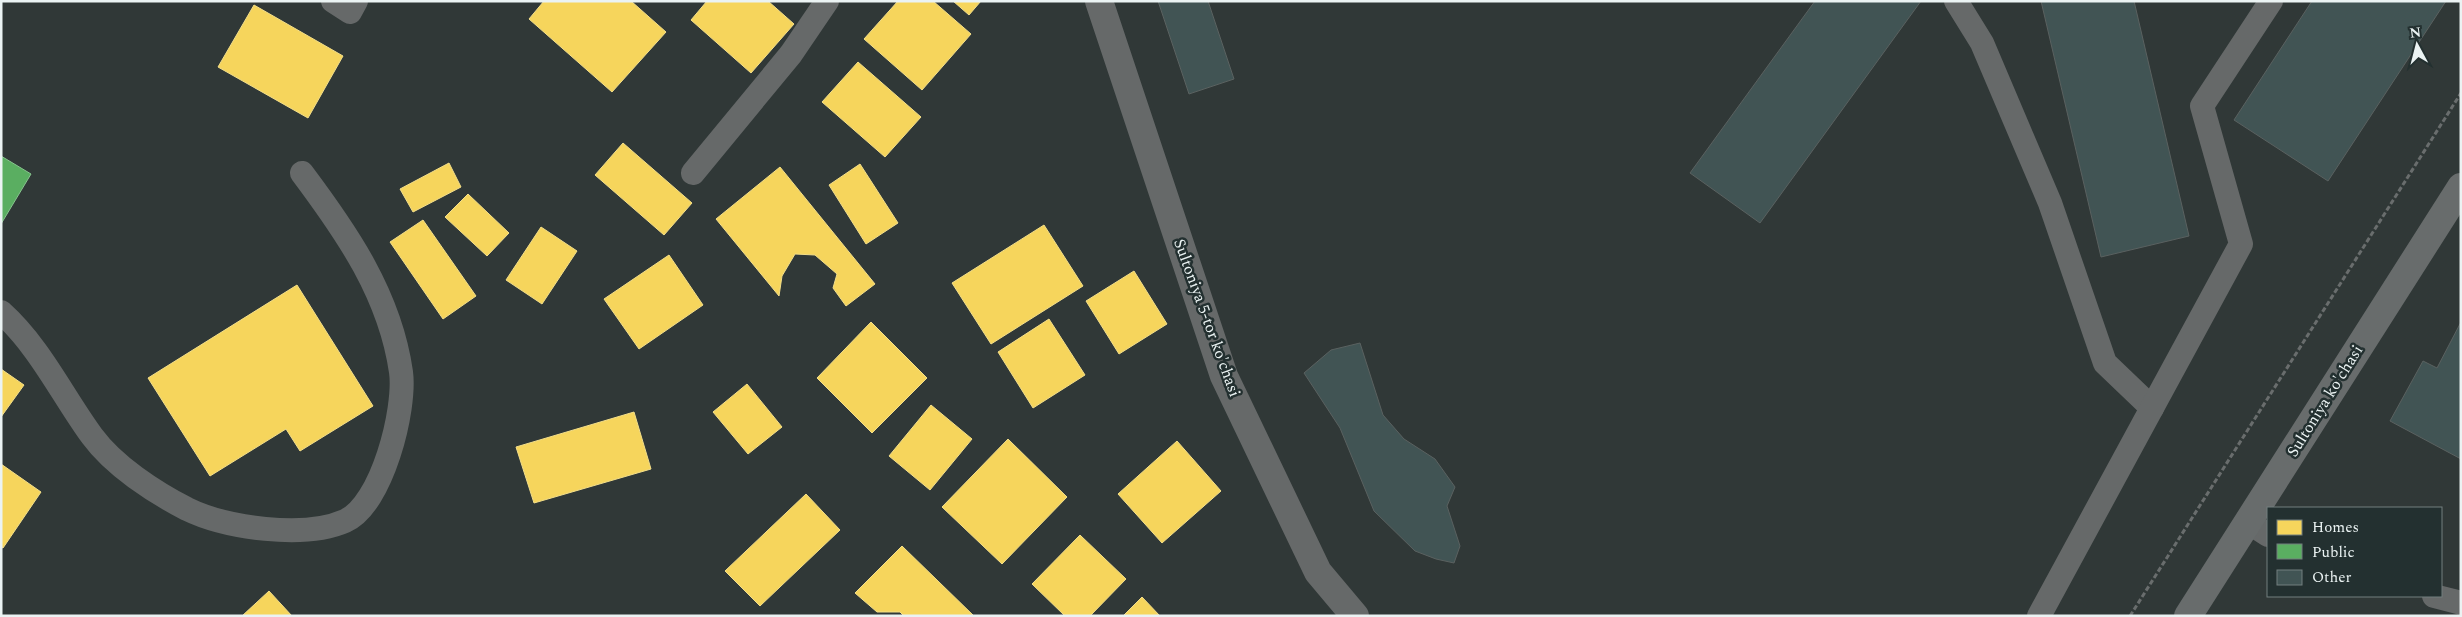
<svg xmlns="http://www.w3.org/2000/svg" width="2462" height="617" font-family="Spectral,serif">
	<style>
		.homes { fill: #f6d55c; stroke: #f3de89 }
		.public { fill: #5aae61; stroke: #86c38d }
		.building { fill: #415454; stroke: #5a6160 }
		.lines { fill: none; stroke-linecap: round; stroke-linejoin: round }
		.path { stroke: #696d6d; stroke-width: 3; stroke-dasharray: 5 2.5; stroke-linecap: butt }
		.lane { stroke: #666969; stroke-width: 24 }
		.street { stroke: #666969; stroke-width: 28 }
		.secondary { stroke: #686c6c; stroke-width: 28 }
		.labels { text-anchor: middle; dominant-baseline: central; stroke-width: 5; stroke-linejoin: round; paint-order: stroke }
		.street-label { font-size: 16px; fill: #ebf3f3; stroke: #233030 }
	</style>
	<rect width="100%" height="100%" fill="#303837"/>
	<g class="homes">
		<polygon points="544,1 631,1 666,32 612,92 529,19"/>
		<polygon points="707,1 768,1 794,24 751,73 691,20"/>
		<polygon points="898,1 933,1 971,34 922,90 864,39"/>
		<polygon points="953,1 981,1 969,15"/>
		<polygon points="254,5 343,56 308,118 218,67"/>
		<polygon points="858,62 921,117 885,157 822,102"/>
		<polygon points="623,143 692,203 664,235 595,175"/>
		<polygon points="449,163 461,187 413,212 400,189"/>
		<polygon points="860,164 898,223 866,244 829,185"/>
		<polygon points="780,167 875,284 846,306 833,288 837,274 815,255 795,254 782,276 779,296 716,219"/>
		<polygon points="468,194 509,233 487,256 445,217"/>
		<polygon points="423,220 476,296 443,319 390,242"/>
		<polygon points="1044,225 1083,286 991,344 952,283"/>
		<polygon points="541,227 577,251 542,304 506,280"/>
		<polygon points="669,255 703,305 639,349 604,299"/>
		<polygon points="1134,271 1167,324 1119,354 1086,301"/>
		<polygon points="297,285 373,406 300,451 286,429 210,476 148,378"/>
		<polygon points="1049,319 1085,375 1033,408 998,352"/>
		<polygon points="871,322 927,378 872,433 817,378"/>
		<polygon points="1,369 24,385 1,417"/>
		<polygon points="747,384 782,427 748,454 713,412"/>
		<polygon points="931,405 972,439 930,490 889,456"/>
		<polygon points="634,412 651,469 534,503 516,447"/>
		<polygon points="1008,439 1067,497 1002,564 942,507"/>
		<polygon points="1177,441 1221,491 1162,543 1118,494"/>
		<polygon points="1,464 41,492 3,548 1,547"/>
		<polygon points="806,494 840,530 760,606 725,571"/>
		<polygon points="1080,535 1126,579 1090,616 1065,616 1032,584"/>
		<polygon points="902,546 974,616 904,616 900,612 877,612 855,593"/>
		<polygon points="269,591 292,616 242,616"/>
		<polygon points="1142,597 1160,616 1123,616"/>
	</g>
	<polygon class="public" points="1,156 31,174 1,224"/>
	<g class="building">
		<polygon points="1158,1 1208,1 1234,79 1189,94"/>
		<polygon points="1815,1 1921,1 1760,223 1690,173"/>
		<polygon points="2041,1 2134,1 2189,236 2101,257"/>
		<polygon points="2312,1 2446,1 2328,181 2234,120"/>
		<polygon points="2461,322 2461,459 2390,421 2423,361 2437,368"/>
		<polygon points="1360,343 1383,415 1404,439 1435,459 1455,487 1447,506 1460,546 1454,563 1436,559 1415,551 1374,511 1340,428 1304,373 1331,350"/>
	</g>
	<g class="lines">
		<polyline class="path" points="2130,616 2461,93"/>
		<g class="lane">
			<polyline points="333,1 350,12 356,1"/>
			<polyline points="1956,1 1982,43 2050,203 2105,363 2152,408"/>
			<polyline points="693,173 791,54 827,1"/>
			<path d="M1,312C40,347 62,395 92,436C114,466 154,492 187,509C226,528 304,539 345,521C382,505 406,409 401,372C390,295 347,233 302,173"/>
			<polyline points="2248,522 2268,535"/>
			<polyline points="2434,596 2461,603"/>
			<polyline points="2039,616 2241,244 2202,106 2271,1"/>
		</g>
		<polyline class="street" points="1099,1 1224,376 1318,572 1355,616"/>
		<polyline class="secondary" points="2188,616 2461,187"/>
	</g>
	<g class="labels">
		<g class="street-label">
			<text transform="translate(1207 318) rotate(70)">Sultoniya 5-tor ko'chasi</text>
			<text transform="translate(2325 401) rotate(-58)">Sultoniya ko'chasi</text>
		</g>
	</g>
	<rect width="2462" height="617" fill="none" stroke="#ebf3f3" stroke-width="5"/>
	<rect x="2267" y="507" width="175" height="90" fill="#233030" stroke="#737e7e"/>
	<rect x="2277" y="520" width="25" height="15" fill="#f6d55c" stroke="#737e7e"/>
	<text x="2312" y="532" font-size="15" fill="#ebf3f3">Homes</text>
	<rect x="2277" y="544" width="25" height="15" fill="#5aae61" stroke="#737e7e"/>
	<text x="2312" y="557" font-size="15" fill="#ebf3f3">Public</text>
	<rect x="2277" y="570" width="25" height="15" fill="#415454" stroke="#737e7e"/>
	<text x="2312" y="582" font-size="15" fill="#ebf3f3">Other</text>
	<g transform="translate(2417 45) rotate(353)" stroke="#233030" stroke-width="4" paint-order="stroke">
	<path d="M0-4L9 19L0 12L-9 19Z" fill="#ebf3f3"/>
	<text y="-8" font-size="14" font-weight="bold" text-anchor="middle" fill="#ebf3f3">N</text>
	</g>
</svg>
